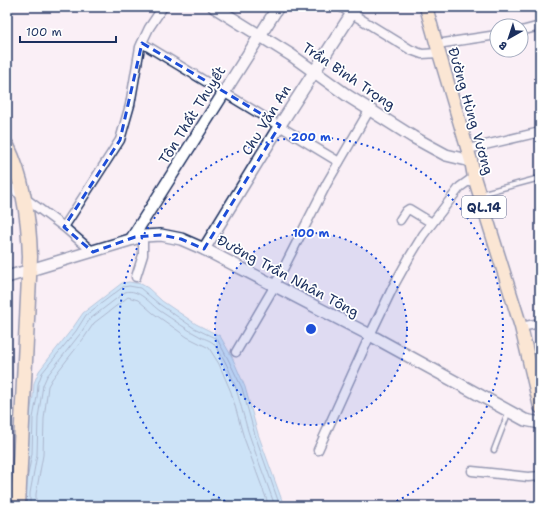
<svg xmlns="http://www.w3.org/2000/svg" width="547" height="513" font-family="'Shantell Sans',sans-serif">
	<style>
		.water { fill: #98d6f9; stroke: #6693bb }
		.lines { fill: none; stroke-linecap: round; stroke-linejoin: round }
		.shore { stroke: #4d729c; stroke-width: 1 }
		.lane-casing { stroke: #1b2f5e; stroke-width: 7 }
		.street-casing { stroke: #1b2f5e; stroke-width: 11 }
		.secondary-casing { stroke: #1b2f5e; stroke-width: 14 }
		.primary-casing { stroke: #1b2f5e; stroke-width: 15 }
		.highway-casing { stroke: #1b2f5e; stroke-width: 17 }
		.lane { stroke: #fff; stroke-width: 4 }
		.street { stroke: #fff; stroke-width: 8 }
		.secondary { stroke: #fff; stroke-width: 11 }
		.primary { stroke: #fcdcac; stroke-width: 12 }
		.highway { stroke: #fcdcac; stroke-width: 14 }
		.marked { fill: none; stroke: #1d4ed8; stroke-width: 3; stroke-dasharray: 8 5; stroke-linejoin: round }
		.ring { fill: none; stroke: #1d4ed8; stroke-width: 2; stroke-dasharray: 2 4 }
		.labels { text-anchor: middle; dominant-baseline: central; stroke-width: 3.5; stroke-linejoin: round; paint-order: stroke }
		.shield { fill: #fff; stroke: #5f6d8e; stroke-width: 1 }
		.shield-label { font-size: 13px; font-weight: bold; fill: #1b2f5e }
		.street-label { font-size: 14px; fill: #1b2f5e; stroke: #fff }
		.centre { fill: #1d4ed8; stroke: #fff; stroke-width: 2 }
		.ring-label { font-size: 12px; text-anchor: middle; font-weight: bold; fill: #1d4ed8; stroke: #fff; stroke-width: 3.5; stroke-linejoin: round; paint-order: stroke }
	</style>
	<rect width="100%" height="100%" fill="#faeff5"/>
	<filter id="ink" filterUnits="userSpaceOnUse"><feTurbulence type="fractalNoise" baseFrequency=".025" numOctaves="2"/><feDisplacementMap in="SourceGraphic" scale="8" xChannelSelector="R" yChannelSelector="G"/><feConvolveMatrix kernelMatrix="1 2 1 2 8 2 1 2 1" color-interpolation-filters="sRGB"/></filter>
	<g filter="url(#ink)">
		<polygon class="water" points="129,282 141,284 148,288 162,301 196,324 220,336 232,357 245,387 258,434 284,506 22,506 21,493 28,454 29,417 33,397 34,383 39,371 72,329 83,313 122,283"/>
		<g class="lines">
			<g class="shore">
				<polyline points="27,480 32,454 33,418 37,397 38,384 42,373 76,331 86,315 123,287 129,286 140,288 159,304 194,328 217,339 228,359 242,388 255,435 280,506"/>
				<path d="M30,506V493L37,455L38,418L43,385L47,376L80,334L90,319L125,292C139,288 150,304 160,311C174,320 187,330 201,337C205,339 212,341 214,344C235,371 240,407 250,437C258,461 267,483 275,506"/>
				<polyline points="36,506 36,494 43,455 44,419 48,386 52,379 84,338 94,323 128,297 138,300 153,313 187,337 209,348 219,364 231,392 244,438 269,506"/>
			</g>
			<g class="lane-casing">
				<g id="lane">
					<polyline points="480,194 536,179"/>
					<polyline points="494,450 509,411"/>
				</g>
			</g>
			<g class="street-casing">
				<g id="street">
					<polyline points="341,7 411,50 422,54 439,53"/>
					<polyline points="521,31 540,26"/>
					<polyline points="142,43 339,162"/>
					<polyline points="437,44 497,35"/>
					<polyline points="468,149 540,132"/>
					<polyline points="7,185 64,227 93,252"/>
					<polyline points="400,220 406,211 409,209 432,223"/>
					<polyline points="64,227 120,140 130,105 140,47 149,28 163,7"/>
					<polyline points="136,277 143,255 143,236"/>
					<polyline points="521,327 540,323"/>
					<polyline points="236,352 274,287 327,183 370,109"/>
					<polyline points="318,450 370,335 394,285 409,258 423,235 460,187 474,177"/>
					<polyline points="472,471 528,477 540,476"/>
				</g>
			</g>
			<g class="secondary-casing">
				<g id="secondary">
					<polyline points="214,7 291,55 348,96 413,137 433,148 446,155 471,161"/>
					<polyline points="132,238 278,7"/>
					<polyline points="204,249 280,125 356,7"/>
					<polyline points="7,277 143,236 161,235 181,239 204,249 370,335 525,420 540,423"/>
				</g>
			</g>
			<g class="primary-casing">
				<polyline id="primary" points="426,7 439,53 471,161 474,177 521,327 540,407"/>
			</g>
			<g class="highway-casing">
				<path id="highway" d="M7,146C24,181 29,219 30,257L18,506"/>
			</g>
			<use href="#lane" class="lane"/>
			<use href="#street" class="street"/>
			<use href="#secondary" class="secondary"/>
			<use href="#primary" class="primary"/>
			<use href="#highway" class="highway"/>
		</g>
	</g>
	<path d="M0 0H547V513H0ZM142,43L280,125L204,249L181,239L161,235L135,237L93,252L64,227L120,140Z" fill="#faeff5" fill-opacity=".55" fill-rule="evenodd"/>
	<path class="marked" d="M142,43L280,125L204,249L181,239L161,235L135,237L93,252L64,227L120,140Z"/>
	<circle cx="311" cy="329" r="96" fill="#1d4ed8" fill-opacity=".12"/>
	<g class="ring">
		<circle cx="311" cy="329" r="96"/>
		<path d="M236 506A192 192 0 1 1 386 506"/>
	</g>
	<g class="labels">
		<rect class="shield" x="462" y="196" width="44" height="22" rx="3"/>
		<g class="shield-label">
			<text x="484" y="207">QL.14</text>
		</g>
		<g class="street-label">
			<text transform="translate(349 76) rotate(34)">Trần Bình Trọng</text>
			<text transform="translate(471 111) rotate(74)">Đường Hùng Vương</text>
			<text transform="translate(192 115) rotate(-58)">Tôn Thất Thuyết</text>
			<text transform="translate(266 120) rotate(-58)">Chu Văn An</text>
			<text transform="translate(288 276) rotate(28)">Đường Trần Nhân Tông</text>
		</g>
	</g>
	<circle cx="311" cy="329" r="6" class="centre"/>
	<g class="ring-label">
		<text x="311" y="141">200 m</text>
		<text x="311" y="237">100 m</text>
	</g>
	<rect width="547" height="513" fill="none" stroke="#fff" stroke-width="24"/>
	<rect x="12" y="12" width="523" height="489" fill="none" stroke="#1b2f5e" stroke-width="1.5" filter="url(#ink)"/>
	<g transform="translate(509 38) rotate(219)"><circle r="19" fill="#ffffff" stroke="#a4acbf"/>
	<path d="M0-3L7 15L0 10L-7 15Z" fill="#1b2f5e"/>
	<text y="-6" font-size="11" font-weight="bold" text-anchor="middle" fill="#1b2f5e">B</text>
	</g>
	<path d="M20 36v6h96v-6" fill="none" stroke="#1b2f5e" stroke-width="2"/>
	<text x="26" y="36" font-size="12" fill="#1b2f5e" stroke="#ffffff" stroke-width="3" paint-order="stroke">100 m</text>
</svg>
